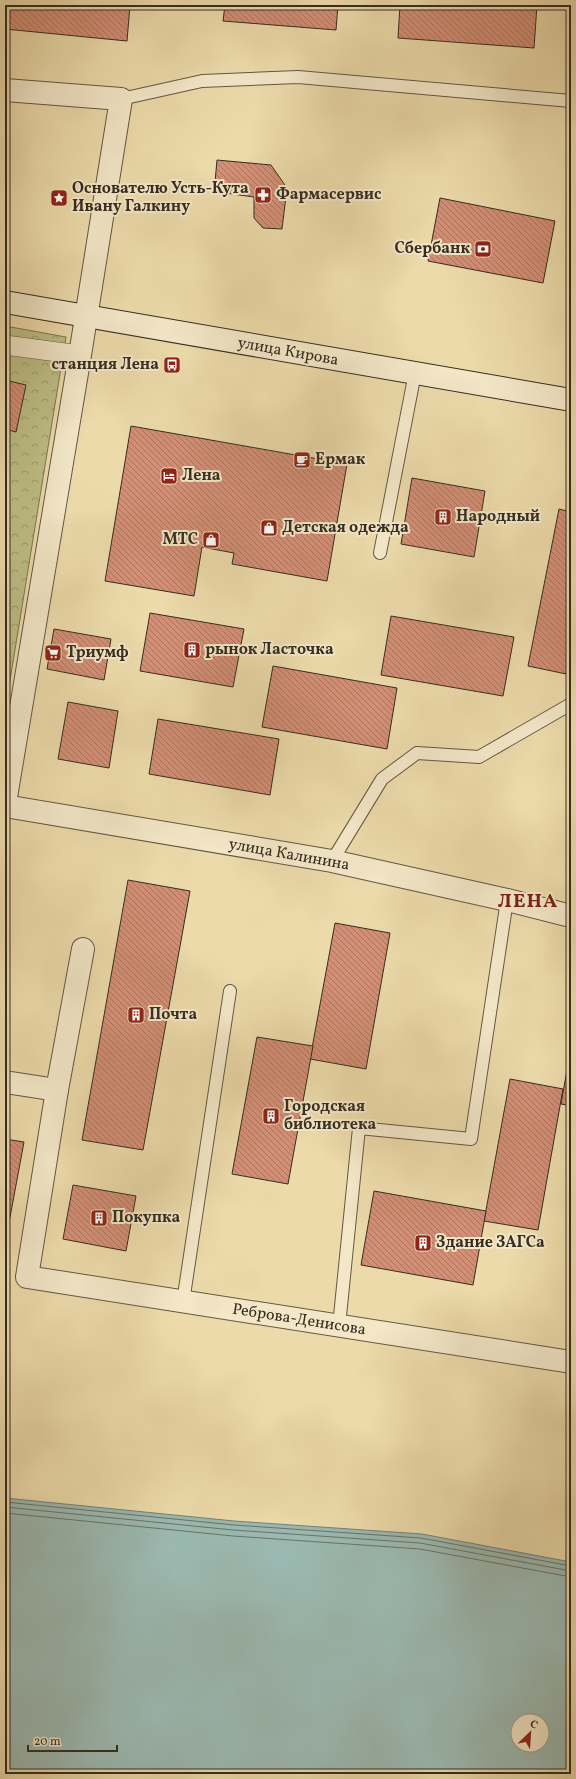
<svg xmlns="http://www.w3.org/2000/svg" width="576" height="1779" font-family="Vollkorn,serif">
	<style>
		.park { fill: url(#park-crowns); stroke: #7a7653 }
		.water { fill: #9bb9b1; stroke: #738177; fill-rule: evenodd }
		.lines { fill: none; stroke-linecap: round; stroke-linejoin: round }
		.shore { stroke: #687369; stroke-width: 1 }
		.building { fill: url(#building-back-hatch); stroke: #362d21 }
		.service-casing { stroke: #645843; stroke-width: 14 }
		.pedestrian-casing { stroke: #645843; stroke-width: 20 }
		.minor-casing { stroke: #645843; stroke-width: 24 }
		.secondary-casing { stroke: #362d21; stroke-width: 24 }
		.service { stroke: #f3e7c8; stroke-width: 12 }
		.pedestrian { stroke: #f3e7c8; stroke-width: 19 }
		.minor { stroke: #f3e7c8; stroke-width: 22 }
		.secondary { stroke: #f3e7c8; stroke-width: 22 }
		.labels { text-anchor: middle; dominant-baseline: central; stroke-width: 4; stroke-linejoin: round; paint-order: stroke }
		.poi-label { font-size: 16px; font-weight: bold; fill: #362d21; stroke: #f3e7c8; text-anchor: start }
		.street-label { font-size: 16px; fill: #362d21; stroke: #f3e7c8 }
		.district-label { font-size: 20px; font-weight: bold; letter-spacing: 1px; fill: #7a1f14; stroke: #f3e7c8 }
	</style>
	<defs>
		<pattern id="park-crowns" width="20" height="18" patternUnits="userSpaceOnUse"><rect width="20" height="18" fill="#bdbe85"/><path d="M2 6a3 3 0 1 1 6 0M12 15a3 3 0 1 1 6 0" fill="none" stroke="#9a9b6c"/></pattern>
		<pattern id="building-back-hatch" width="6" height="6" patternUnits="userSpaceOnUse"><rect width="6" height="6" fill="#d48e74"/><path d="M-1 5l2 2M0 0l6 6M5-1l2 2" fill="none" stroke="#ad745f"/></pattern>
	</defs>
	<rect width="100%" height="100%" fill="#ecdaaa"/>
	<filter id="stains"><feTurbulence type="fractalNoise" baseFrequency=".005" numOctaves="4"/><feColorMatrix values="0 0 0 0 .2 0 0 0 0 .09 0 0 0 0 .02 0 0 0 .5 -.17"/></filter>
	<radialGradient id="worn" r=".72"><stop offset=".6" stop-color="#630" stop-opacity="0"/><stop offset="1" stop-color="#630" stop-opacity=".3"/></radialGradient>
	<polygon class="park" points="5,326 66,337 5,711"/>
	<path class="water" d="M5,1498L234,1521L422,1534L571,1562V1774H5ZM518,1721H542V1745H518Z"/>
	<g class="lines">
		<g class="shore">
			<polyline points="5,1502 234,1525 421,1538 571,1566"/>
			<polyline points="5,1507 233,1530 420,1543 571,1571"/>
			<polyline points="5,1513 233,1536 420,1549 571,1577"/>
		</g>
	</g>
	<g class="building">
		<polygon points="5,5 130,5 127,41 5,29"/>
		<polygon points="225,5 338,5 336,30 223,21"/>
		<polygon points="400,5 537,5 534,48 398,38"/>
		<polygon points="217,160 271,165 287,188 282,229 263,228 254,218 254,197 225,193 215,182"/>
		<polygon points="440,198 555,221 543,283 428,261"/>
		<polygon points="5,380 26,385 16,432 5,429"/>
		<polygon points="131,426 347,464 327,581 232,564 234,553 202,547 194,596 105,581"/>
		<polygon points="412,478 485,491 474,557 401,544"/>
		<polygon points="559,509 571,512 571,675 528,666"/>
		<polygon points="150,613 244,629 233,687 140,671"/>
		<polygon points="391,616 514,637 503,696 381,675"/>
		<polygon points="54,629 111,639 104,680 47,669"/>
		<polygon points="273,666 397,688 387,749 262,727"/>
		<polygon points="68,702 118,711 109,768 58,759"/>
		<polygon points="158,719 279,739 270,795 149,774"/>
		<polygon points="128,880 190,891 143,1150 82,1140"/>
		<polygon points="335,923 390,933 366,1069 310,1059"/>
		<polygon points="257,1037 313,1046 288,1184 232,1174"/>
		<polygon points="571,1047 571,1106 561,1104"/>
		<polygon points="510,1079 563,1089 538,1230 484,1221"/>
		<polygon points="5,1139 24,1142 8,1228 5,1227"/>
		<polygon points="73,1185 136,1196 126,1251 63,1239"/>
		<polygon points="374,1191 486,1211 473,1285 361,1265"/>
	</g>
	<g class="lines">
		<g class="service-casing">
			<g id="service">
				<polyline points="121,99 202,81 298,77 571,101"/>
				<polyline points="380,553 415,373"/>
				<polyline points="332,861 382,779 417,753 479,757 571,704"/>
				<polyline points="183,1302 230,991"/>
				<polyline points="339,1326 359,1128 471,1139 507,900"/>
			</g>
		</g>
		<g class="pedestrian-casing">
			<polyline id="pedestrian" points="5,345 80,355"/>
		</g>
		<g class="minor-casing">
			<g id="minor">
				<polyline points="5,90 121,99 80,355 5,803"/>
				<polyline points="5,806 332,861 507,900 571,916"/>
				<polyline points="5,1082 57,1090 27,1277 571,1362"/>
				<polyline points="57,1090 83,949"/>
			</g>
		</g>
		<g class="secondary-casing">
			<polyline id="secondary" points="5,302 571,400"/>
		</g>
		<use href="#service" class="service"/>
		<use href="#pedestrian" class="pedestrian"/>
		<use href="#minor" class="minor"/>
		<use href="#secondary" class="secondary"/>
	</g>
	<defs>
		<g id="pharmacy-square" transform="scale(0.9)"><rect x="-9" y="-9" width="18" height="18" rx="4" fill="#8f2418" stroke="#f3e7c8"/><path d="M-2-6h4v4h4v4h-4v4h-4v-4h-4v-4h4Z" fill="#fff"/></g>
		<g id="sight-square" transform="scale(0.9)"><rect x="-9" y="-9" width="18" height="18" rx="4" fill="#8f2418" stroke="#f3e7c8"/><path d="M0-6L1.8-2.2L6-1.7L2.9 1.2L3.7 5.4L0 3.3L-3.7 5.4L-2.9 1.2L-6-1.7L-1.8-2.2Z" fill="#fff"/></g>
		<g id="bank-square" transform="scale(0.9)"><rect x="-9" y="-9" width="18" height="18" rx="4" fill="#8f2418" stroke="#f3e7c8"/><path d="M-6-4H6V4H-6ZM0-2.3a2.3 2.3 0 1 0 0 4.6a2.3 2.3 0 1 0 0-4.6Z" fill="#fff"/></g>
		<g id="bus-square" transform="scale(0.9)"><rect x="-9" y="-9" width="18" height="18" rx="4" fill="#8f2418" stroke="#f3e7c8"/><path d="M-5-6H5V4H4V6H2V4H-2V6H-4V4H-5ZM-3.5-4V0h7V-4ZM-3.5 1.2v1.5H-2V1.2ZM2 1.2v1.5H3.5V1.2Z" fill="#fff"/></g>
		<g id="cafe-square" transform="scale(0.9)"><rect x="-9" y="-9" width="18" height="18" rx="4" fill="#8f2418" stroke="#f3e7c8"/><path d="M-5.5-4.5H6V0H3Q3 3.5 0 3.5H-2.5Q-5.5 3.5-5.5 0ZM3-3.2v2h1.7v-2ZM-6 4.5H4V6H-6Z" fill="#fff"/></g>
		<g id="hotel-square" transform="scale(0.9)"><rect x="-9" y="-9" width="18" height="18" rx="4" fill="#8f2418" stroke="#f3e7c8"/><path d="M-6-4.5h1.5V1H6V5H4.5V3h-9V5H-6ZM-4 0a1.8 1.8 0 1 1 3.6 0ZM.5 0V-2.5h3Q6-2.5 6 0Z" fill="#fff"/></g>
		<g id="building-square" transform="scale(0.9)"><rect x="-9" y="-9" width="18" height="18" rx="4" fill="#8f2418" stroke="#f3e7c8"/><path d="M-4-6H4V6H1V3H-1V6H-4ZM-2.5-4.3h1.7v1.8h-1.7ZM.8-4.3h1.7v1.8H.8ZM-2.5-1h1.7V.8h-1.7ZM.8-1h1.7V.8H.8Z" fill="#fff"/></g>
		<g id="shop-square" transform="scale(0.9)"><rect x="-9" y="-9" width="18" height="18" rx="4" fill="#8f2418" stroke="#f3e7c8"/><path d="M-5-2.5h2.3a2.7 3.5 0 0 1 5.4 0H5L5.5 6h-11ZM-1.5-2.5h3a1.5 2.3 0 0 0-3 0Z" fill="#fff"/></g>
		<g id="supermarket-square" transform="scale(0.9)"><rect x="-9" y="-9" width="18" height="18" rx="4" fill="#8f2418" stroke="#f3e7c8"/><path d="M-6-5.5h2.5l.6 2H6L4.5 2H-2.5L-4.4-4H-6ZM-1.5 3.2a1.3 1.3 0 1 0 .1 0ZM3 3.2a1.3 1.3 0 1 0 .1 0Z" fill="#fff"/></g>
	</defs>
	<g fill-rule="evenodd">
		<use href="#pharmacy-square" x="263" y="195"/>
		<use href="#sight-square" x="59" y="198"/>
		<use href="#bank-square" x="483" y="249"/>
		<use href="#bus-square" x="172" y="365"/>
		<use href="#cafe-square" x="302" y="460"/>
		<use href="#hotel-square" x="169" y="476"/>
		<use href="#building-square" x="443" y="517"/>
		<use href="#shop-square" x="269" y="528"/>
		<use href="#shop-square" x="211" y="540"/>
		<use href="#building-square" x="192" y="650"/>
		<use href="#supermarket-square" x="53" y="653"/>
		<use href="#building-square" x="136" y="1015"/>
		<use href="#building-square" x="271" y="1116"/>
		<use href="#building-square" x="99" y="1218"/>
		<use href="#building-square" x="423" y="1243"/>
	</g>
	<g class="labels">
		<g class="poi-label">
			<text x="72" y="189">Основателю Усть-Кута<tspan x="72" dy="18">Ивану Галкину</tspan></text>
			<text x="276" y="195">Фармасервис</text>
			<text x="470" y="249" text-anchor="end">Сбербанк</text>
			<text x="159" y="365" text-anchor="end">станция Лена</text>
			<text x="315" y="460">Ермак</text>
			<text x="182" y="476">Лена</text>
			<text x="456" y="517">Народный</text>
			<text x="282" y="528">Детская одежда</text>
			<text x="198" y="540" text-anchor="end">МТС</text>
			<text x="205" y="650">рынок Ласточка</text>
			<text x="66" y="653">Триумф</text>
			<text x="149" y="1015">Почта</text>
			<text x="284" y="1107">Городская<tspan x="284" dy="18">библиотека</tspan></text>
			<text x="112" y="1218">Покупка</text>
			<text x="436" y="1243">Здание ЗАГСа</text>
		</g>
		<g class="street-label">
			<text transform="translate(288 352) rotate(10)">улица Кирова</text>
			<text transform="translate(289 855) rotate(10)">улица Калинина</text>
			<text transform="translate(299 1320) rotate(9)">Реброва-Денисова</text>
		</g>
		<g class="district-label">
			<text x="528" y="902">ЛЕНА</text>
		</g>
	</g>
	<rect width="576" height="1779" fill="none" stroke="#ecdaaa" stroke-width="20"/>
	<rect x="6" y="6" width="564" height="1767" fill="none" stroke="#362d21" stroke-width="2"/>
	<rect x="10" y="10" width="556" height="1759" fill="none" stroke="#362d21"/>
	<g transform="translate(530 1733) rotate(25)"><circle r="19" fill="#f3e7c8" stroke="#a79d85"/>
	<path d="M0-3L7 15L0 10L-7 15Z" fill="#8f2418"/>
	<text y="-6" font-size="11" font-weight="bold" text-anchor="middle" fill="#362d21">С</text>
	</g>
	<path d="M28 1745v6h89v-6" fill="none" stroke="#362d21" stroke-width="2"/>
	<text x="34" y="1745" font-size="12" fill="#362d21" stroke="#f3e7c8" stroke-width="3" paint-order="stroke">20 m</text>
	<rect width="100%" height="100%" filter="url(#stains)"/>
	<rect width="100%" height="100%" fill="url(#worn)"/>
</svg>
